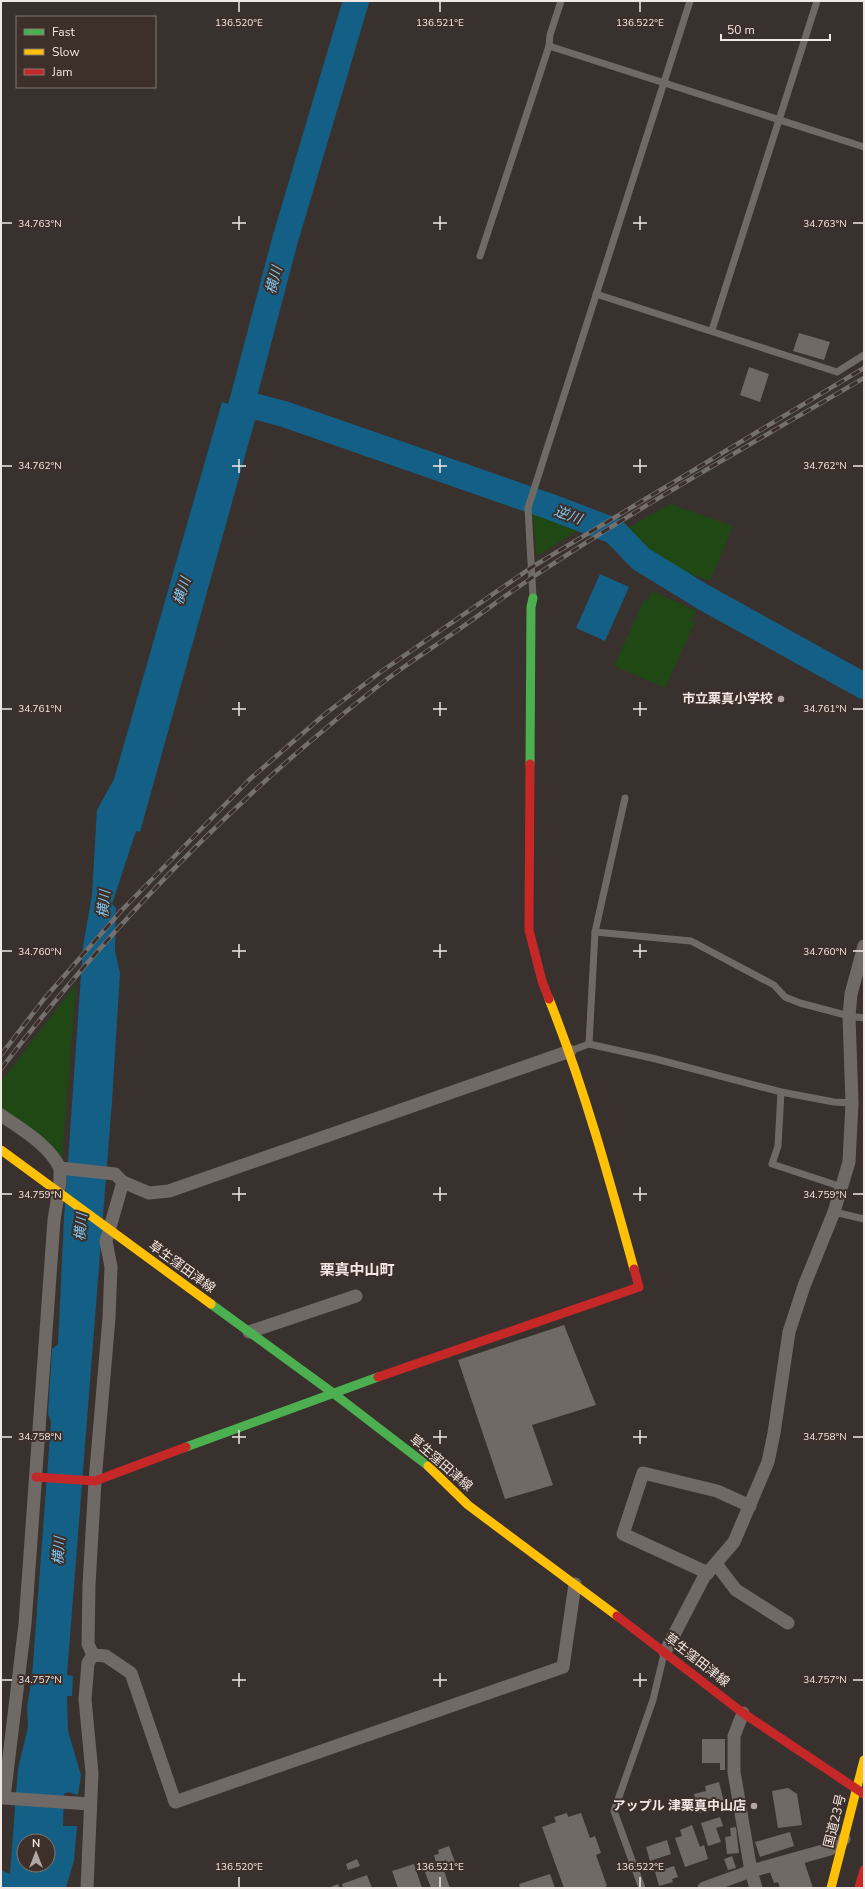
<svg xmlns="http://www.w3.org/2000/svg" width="865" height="1889" font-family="'Nunito Sans','Noto Sans JP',sans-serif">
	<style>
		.green { fill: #1f4815 }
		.water { fill: #145f85; fill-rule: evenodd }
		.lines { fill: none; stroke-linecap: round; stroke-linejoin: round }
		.river { stroke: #145f85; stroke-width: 26 }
		.building { fill: #6f6a66 }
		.lane { stroke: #706a67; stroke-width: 7 }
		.street { stroke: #706a67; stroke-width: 13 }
		.fast { stroke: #4caf50; stroke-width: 9 }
		.slow { stroke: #ffc107; stroke-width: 9 }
		.jam { stroke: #c62828; stroke-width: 9 }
		.rail-casing { stroke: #756f6d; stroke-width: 4.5 }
		.rail { stroke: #3d2f29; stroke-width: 3; stroke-dasharray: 9; stroke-linecap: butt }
		.ticks { fill: none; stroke: #f1e7e3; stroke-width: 1.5 }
		.poi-dot { fill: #b1a7a4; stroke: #3d2f29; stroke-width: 1.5 }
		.labels { text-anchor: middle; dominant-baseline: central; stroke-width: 4; stroke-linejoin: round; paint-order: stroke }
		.poi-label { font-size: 13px; font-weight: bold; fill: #f1e7e3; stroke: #3d2f29; text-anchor: end }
		.street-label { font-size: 13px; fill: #f1e7e3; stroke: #3d2f29 }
		.water-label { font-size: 14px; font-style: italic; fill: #83c7f2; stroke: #3d2f29 }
		.quarter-label { font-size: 15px; font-weight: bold; fill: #f1e7e3; stroke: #3d2f29 }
		.ticks-label { font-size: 10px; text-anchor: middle; fill: #f1e7e3; stroke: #3d2f29; stroke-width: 4; stroke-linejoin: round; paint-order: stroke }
	</style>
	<rect width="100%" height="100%" fill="#39312e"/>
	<g class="green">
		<polygon points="670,504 733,526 710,581 647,558 629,541 623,531"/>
		<polygon points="532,509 585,526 537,556"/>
		<polygon points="652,591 696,611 691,621 695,622 665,688 614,666 644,600 647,602"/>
		<polygon points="76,984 62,1161 1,1107 1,1082"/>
	</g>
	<g class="water">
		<path d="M222,402L257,413L140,832L136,831L112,904L116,908L115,951L120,973L112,1101L67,1675L73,1676L72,1696H67L68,1731L81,1775L78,1795L68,1792L64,1794L63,1826H77L74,1860L66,1888H1V1870L10,1874L18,1769L28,1727L27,1707L32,1677L51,1422L48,1414L52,1349L58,1344L64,1219L83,946L92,895L97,810L114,779ZM24,1841H48V1865H24Z"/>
		<polygon points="600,574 629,587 605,641 576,628"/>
	</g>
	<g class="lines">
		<g class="river">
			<polyline points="242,403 284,414 551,507 614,531 641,559 703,597 864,686"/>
			<polyline points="229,441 242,403 285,240 356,1"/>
		</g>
	</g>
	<g class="building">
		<polygon points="799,333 830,342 824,360 793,351"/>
		<polygon points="749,367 769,374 760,402 740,395"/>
		<polygon points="564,1325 596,1405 532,1425 553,1485 505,1499 458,1360"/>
		<polygon points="702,1739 725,1739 725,1770 720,1770 720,1763 702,1763"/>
		<polygon points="719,1782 725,1806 700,1813 694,1794 706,1791 705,1786"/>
		<polygon points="788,1788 797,1794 802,1825 778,1828 772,1791"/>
		<polygon points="567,1813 568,1817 581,1813 590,1838 595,1836 601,1853 596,1855 607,1886 602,1888 564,1888 542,1827 556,1822 554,1817"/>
		<polygon points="720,1817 723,1826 716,1828 721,1842 708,1846 701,1823"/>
		<polygon points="692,1825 700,1847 704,1845 708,1859 685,1867 675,1838 682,1836 680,1830"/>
		<polygon points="736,1827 739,1853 727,1854 725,1837 731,1836 730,1828"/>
		<polygon points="790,1832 794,1846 760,1857 755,1842"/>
		<polygon points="667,1840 671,1854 650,1861 646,1847"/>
		<polygon points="449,1846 455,1862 447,1864 446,1860 441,1862 450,1888 431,1888 423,1867 436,1863 434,1855 439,1854 438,1850"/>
		<polygon points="732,1856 736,1868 728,1870 724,1859"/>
		<polygon points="357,1859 360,1866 348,1870 346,1864"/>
		<polygon points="804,1861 813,1888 780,1888 778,1882 774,1883 770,1872"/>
		<polygon points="414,1864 422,1888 398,1888 392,1871"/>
		<polygon points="674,1866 678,1877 672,1879 673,1882 659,1886 655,1872"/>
		<polygon points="550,1874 555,1888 520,1888 519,1884"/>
		<polygon points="367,1875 372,1888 343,1888 342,1884"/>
		<polygon points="338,1884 340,1888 328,1888"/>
	</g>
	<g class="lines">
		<g class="lane">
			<polyline points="549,46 864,147"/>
			<polyline points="480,256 549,46 550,35 561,1"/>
			<polyline points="596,294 837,372 864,355"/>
			<polyline points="712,330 817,1"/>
			<polyline points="533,597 528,508 690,1"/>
			<polyline points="595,932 691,941 774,985 785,997 800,1003 849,1016 864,1018"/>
			<polyline points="589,1044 595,932 625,798"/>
			<polyline points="570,1051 589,1044 656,1059 781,1092 834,1102 852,1103"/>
			<polyline points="781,1092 778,1146 772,1164 842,1187"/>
			<polyline points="834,1212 864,1219"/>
			<polyline points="642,1888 614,1811 653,1700 664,1654"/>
		</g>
		<g class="street">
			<path d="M1,1115C22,1130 48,1144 60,1168L115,1174L123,1182L149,1193L169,1191L570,1051"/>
			<polyline points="60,1168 60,1182 54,1220 25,1624 4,1798 90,1804"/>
			<polyline points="249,1332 356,1296"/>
			<polyline points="716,1564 736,1590 788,1623"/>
			<polyline points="708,1573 623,1534 643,1473 717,1491 750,1506"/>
			<polyline points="665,1652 704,1577 734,1542 768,1462 774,1433 789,1332 804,1286 834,1212 849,1162 852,1103 849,1016 851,994 864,946"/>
			<polyline points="93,1655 88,1644 89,1585 95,1481 109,1318 111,1267 106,1241 123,1182"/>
			<polyline points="743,1713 734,1736 734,1772 751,1871 756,1888"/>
			<polyline points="87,1888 92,1773 85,1699 88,1663 93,1655 106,1656 131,1673 175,1802 563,1667 575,1584"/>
			<polyline points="704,1888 751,1871 830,1849 844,1839"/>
		</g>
		<g class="fast">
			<polyline points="530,764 531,607 533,598"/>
			<polyline points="211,1304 333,1393 428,1466"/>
			<polyline points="186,1447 378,1377"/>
		</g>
		<g class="slow">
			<path d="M549,999C584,1087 609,1178 634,1269"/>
			<polyline points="1,1150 211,1304"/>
			<polyline points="428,1466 468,1505 617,1616"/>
			<polyline points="831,1888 864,1760"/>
		</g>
		<g class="jam">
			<polyline points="530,764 529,930 542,981 549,999"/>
			<polyline points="378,1377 639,1287 634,1269"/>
			<polyline points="36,1477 95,1481 186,1447"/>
			<polyline points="617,1616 743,1713 864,1794"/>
			<polyline points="859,1888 864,1870"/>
		</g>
		<g class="rail-casing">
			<g id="rail">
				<polyline points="1,1055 44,999 122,910 250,779 325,714 382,671 532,567 864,368"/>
				<path d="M1,1069C112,924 242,791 386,680C408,663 432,648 455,632C481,614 506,595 533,577C640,506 753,443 864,378"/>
			</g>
		</g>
		<use href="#rail" class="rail"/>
	</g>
	<path class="ticks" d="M239,2V12M440,2V12M640,2V12M239,216V230M440,216V230M640,216V230M2,223H12M232,223H246M433,223H447M633,223H647M853,223H863M239,459V473M440,459V473M640,459V473M2,466H12M232,466H246M433,466H447M633,466H647M853,466H863M239,702V716M440,702V716M640,702V716M2,709H12M232,709H246M433,709H447M633,709H647M853,709H863M239,944V958M440,944V958M640,944V958M2,951H12M232,951H246M433,951H447M633,951H647M853,951H863M239,1187V1201M440,1187V1201M640,1187V1201M2,1194H12M232,1194H246M433,1194H447M633,1194H647M853,1194H863M239,1430V1444M440,1430V1444M640,1430V1444M2,1437H12M232,1437H246M433,1437H447M633,1437H647M853,1437H863M239,1673V1687M440,1673V1687M640,1673V1687M2,1680H12M232,1680H246M433,1680H447M633,1680H647M853,1680H863M239,1877V1887M440,1877V1887M640,1877V1887"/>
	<g class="poi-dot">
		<circle cx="781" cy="699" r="4"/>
		<circle cx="754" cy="1806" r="4"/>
	</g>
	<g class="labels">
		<g class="poi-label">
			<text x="773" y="699">市立栗真小学校</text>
			<text x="746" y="1806">アップル 津栗真中山店</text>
		</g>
		<g class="street-label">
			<text transform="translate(182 1267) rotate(36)">草生窪田津線</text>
			<text transform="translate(441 1463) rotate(41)">草生窪田津線</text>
			<text transform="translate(697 1660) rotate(38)">草生窪田津線</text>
			<text transform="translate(835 1821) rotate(-76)">国道23号</text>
		</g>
		<g class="water-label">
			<text transform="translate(274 280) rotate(-75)">横川</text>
			<text transform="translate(568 515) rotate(20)">逆川</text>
			<text transform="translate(182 591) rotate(-72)">横川</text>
			<text transform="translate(104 904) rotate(-85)">横川</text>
			<text transform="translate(81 1227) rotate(-85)">横川</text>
			<text transform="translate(59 1551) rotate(-86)">横川</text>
		</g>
		<g class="quarter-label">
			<text x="357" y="1270">栗真中山町</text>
		</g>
	</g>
	<g class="ticks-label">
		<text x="239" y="26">136.520°E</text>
		<text x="440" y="26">136.521°E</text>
		<text x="640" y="26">136.522°E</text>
		<text x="40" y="227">34.763°N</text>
		<text x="825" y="227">34.763°N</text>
		<text x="40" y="469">34.762°N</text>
		<text x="825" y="469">34.762°N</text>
		<text x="40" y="712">34.761°N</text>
		<text x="825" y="712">34.761°N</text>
		<text x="40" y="955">34.760°N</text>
		<text x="825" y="955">34.760°N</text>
		<text x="40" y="1198">34.759°N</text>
		<text x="825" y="1198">34.759°N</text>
		<text x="40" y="1440">34.758°N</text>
		<text x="825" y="1440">34.758°N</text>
		<text x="40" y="1683">34.757°N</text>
		<text x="825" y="1683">34.757°N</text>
		<text x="239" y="1870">136.520°E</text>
		<text x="440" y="1870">136.521°E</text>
		<text x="640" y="1870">136.522°E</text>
	</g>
	<rect width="865" height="1889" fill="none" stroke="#f1e7e3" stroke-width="4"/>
	<rect x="16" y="16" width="140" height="72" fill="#3d2f29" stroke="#857973"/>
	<rect x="24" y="29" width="20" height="6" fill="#4caf50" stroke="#857973"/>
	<text x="52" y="36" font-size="12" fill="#f1e7e3">Fast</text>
	<rect x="24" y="49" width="20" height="6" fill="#ffc107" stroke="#857973"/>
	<text x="52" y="56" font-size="12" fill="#f1e7e3">Slow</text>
	<rect x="24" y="69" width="20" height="6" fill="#c62828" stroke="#857973"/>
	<text x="52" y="76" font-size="12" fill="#f1e7e3">Jam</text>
	<g transform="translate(36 1853)"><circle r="19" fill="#3d2f29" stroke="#857973"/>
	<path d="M0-3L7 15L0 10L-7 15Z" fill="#b1a7a4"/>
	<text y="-6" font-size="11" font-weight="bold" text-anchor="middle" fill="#f1e7e3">N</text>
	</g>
	<path d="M721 34v6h109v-6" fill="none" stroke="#f1e7e3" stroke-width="2"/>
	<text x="727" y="34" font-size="12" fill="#f1e7e3" stroke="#3d2f29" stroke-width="3" paint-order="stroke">50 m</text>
</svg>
